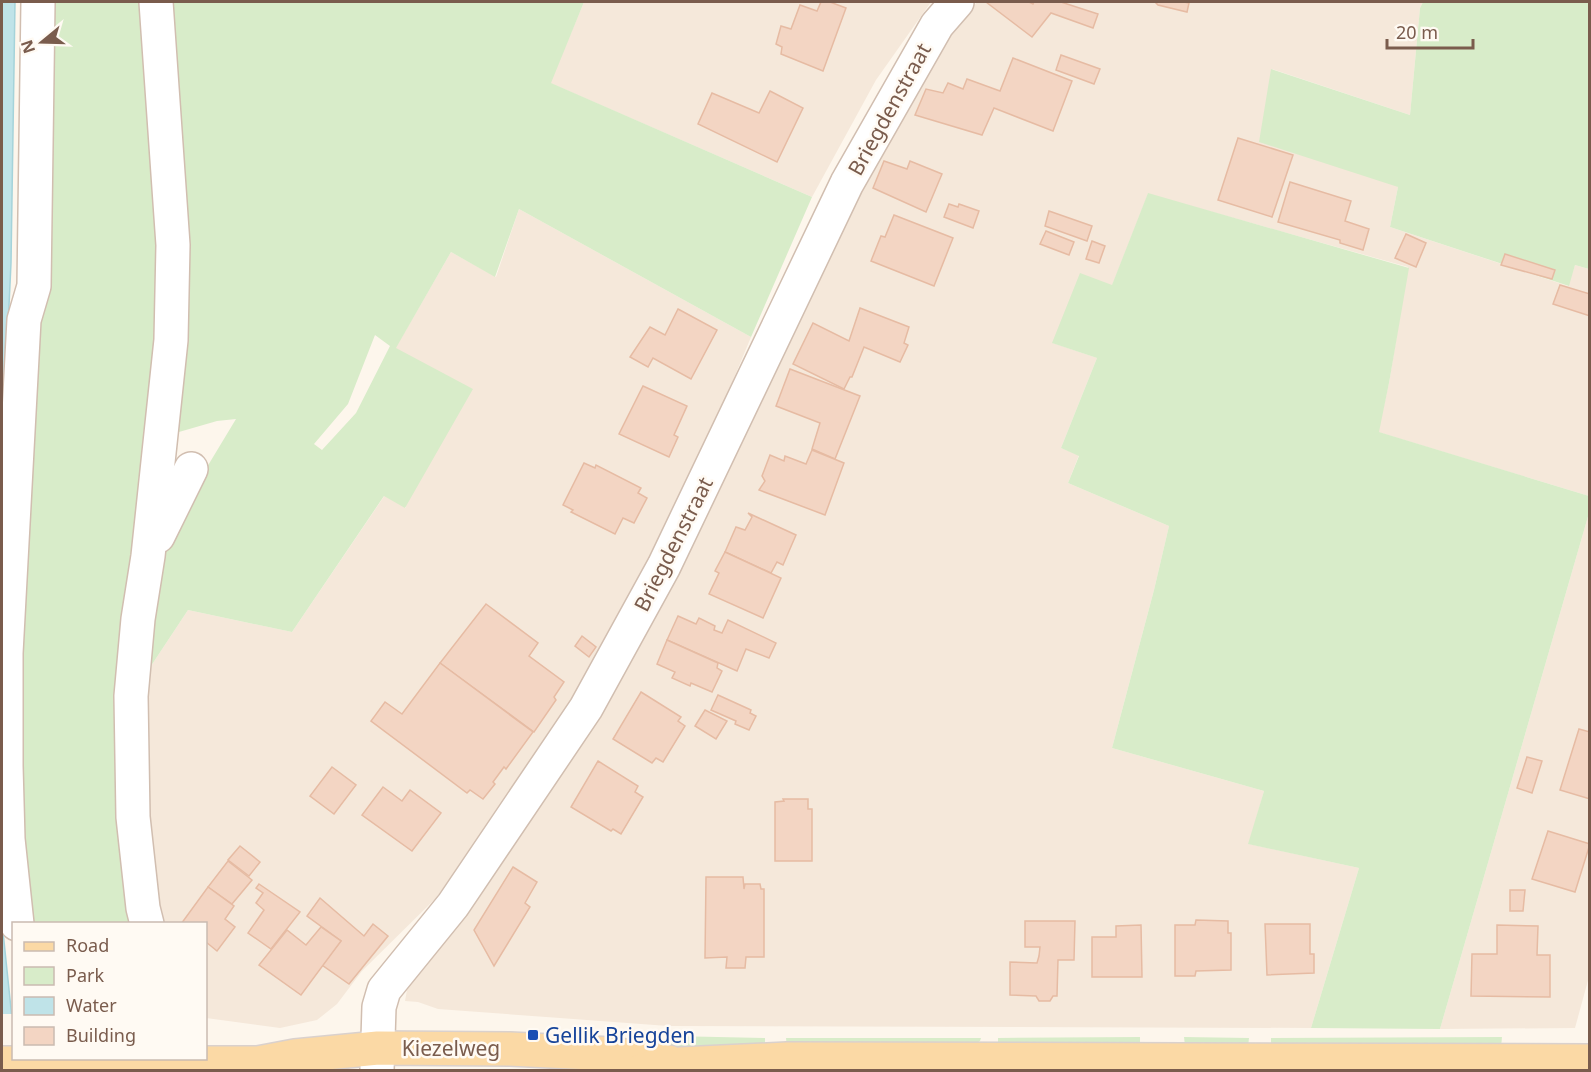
<svg xmlns="http://www.w3.org/2000/svg" width="1591" height="1072" font-family="'Noto Sans',sans-serif">
	<style>
		.residential { fill: #f5e8da }
		.green { fill: #d8ecc9; fill-rule: evenodd }
		.water { fill: #bfe3e8; stroke: #a5d3da; stroke-width: 1.5 }
		.pier { fill: #fdf6ec }
		.building { fill: #f3d5c3; stroke: #e6bba3; stroke-width: 1.5 }
		.lines { fill: none; stroke-linecap: round; stroke-linejoin: round }
		.minor-casing { stroke: #d1beb0; stroke-width: 36 }
		.major-casing { stroke: #dad1cd; stroke-width: 36 }
		.minor { stroke: #fff; stroke-width: 33 }
		.major { stroke: #fbd9a5; stroke-width: 33 }
		.major-bridge-casing { stroke: #dad1cd; stroke-width: 36; stroke-linecap: butt }
		.major-bridge { stroke: #fbd9a5; stroke-width: 33 }
		.transit-dot { fill: #1a4fb4; stroke: #fffaf3; stroke-width: 2 }
		.labels { text-anchor: middle; dominant-baseline: central; stroke-width: 5; stroke-linejoin: round; paint-order: stroke }
		.street-label { font-size: 21px; fill: #7a5c4d; stroke: #fffaf3 }
		.transit-label { font-size: 21px; fill: #164399; stroke: #fffaf3; text-anchor: start }
	</style>
	<rect width="100%" height="100%" fill="#fdf6ec"/>
	<g class="residential">
		<polygon points="584,2 931,2 876,80 812,197 550,83"/>
		<polygon points="977,2 1423,2 1420,8 1410,115 1272,69 1398,187 1390,227 1568,286 1575,265 1589,269 1589,496 1378,432 1389,383 1408,267 1148,194 1112,286 1053,343 1097,358 1061,448 1079,455 1068,483 1169,526 1154,590 1112,748 1264,791 1249,844 1359,868 1311,1028 668,1026 438,1009 418,1002 405,1001 407,990 768,369 923,68"/>
		<polygon points="519,209 751,337 717,419 628,606 580,689 493,818 436,898 362,971 337,1004 317,1020 280,1028 206,1018 206,924 153,923 145,675 188,610 292,632 385,495 406,508 395,349 451,252 496,277"/>
		<polygon points="1589,513 1590,973 1575,1028 1440,1029"/>
	</g>
	<g class="green">
		<path d="M50,2H584L551,83L812,197L751,337L519,209L495,277L451,252L396,348L473,389L405,508L384,496L292,632L188,610L145,675L156,570L201,477L236,419L217,421L172,434L136,553L139,923L25,924L13,749ZM375,335L390,346L356,413L322,450L314,444L348,404Z"/>
		<polygon points="1423,2 1589,2 1589,269 1575,265 1569,286 1390,227 1398,187 1259,142 1271,69 1410,115 1420,8"/>
		<polygon points="1148,193 1409,268 1389,383 1379,432 1589,496 1589,513 1440,1029 1311,1028 1359,868 1248,844 1264,791 1112,748 1154,590 1169,526 1068,483 1079,456 1061,448 1097,358 1052,343 1080,273 1112,285"/>
		<polygon points="671,1036 765,1038 765,1047 687,1049 671,1045"/>
		<polygon points="1140,1037 1140,1047 1005,1046 998,1042 998,1038"/>
		<polygon points="1184,1037 1249,1038 1248,1047 1185,1046"/>
		<polygon points="1502,1037 1501,1047 1271,1047 1271,1038"/>
		<polygon points="786,1038 981,1038 980,1041 971,1047 787,1048"/>
	</g>
	<g class="water">
		<polygon points="2,2 15,2 11,263 2,453"/>
		<polygon points="2,922 13,1028 2,1070"/>
	</g>
	<polygon class="pier" points="2,1014 13,1014 14,1058 2,1070"/>
	<g class="building">
		<polygon points="821,2 830,2 846,8 823,71 781,54 782,47 776,44 781,26 791,29 800,5 817,11"/>
		<polygon points="986,2 1029,2 1033,4 1034,2 1061,2 1098,14 1093,28 1051,13 1032,37"/>
		<polygon points="1155,2 1184,2 1189,3 1187,12 1158,5"/>
		<polygon points="1061,55 1100,69 1094,84 1056,70"/>
		<polygon points="1013,58 1072,81 1053,131 994,108 982,135 915,115 926,89 943,93 948,83 963,89 967,79 1000,91"/>
		<polygon points="770,91 803,108 777,162 698,124 712,93 759,113"/>
		<polygon points="1238,138 1293,155 1272,217 1218,200"/>
		<polygon points="884,161 907,169 910,161 942,174 926,212 873,188"/>
		<polygon points="1290,182 1351,201 1345,221 1369,229 1363,250 1340,243 1340,240 1278,222"/>
		<polygon points="949,204 958,207 959,204 979,211 973,228 944,217"/>
		<polygon points="1049,211 1092,226 1087,241 1045,226"/>
		<polygon points="894,215 953,238 934,286 871,261 881,236 885,237"/>
		<polygon points="1046,231 1074,242 1069,255 1040,244"/>
		<polygon points="1406,234 1426,243 1416,267 1395,258"/>
		<polygon points="1092,241 1105,246 1099,263 1086,259"/>
		<polygon points="1505,254 1555,270 1552,279 1501,265"/>
		<polygon points="1560,285 1590,294 1590,316 1553,304"/>
		<polygon points="860,308 909,327 904,343 908,345 900,362 864,347 852,377 850,377 844,389 793,364 813,323 849,341"/>
		<polygon points="678,309 717,330 691,379 653,358 648,367 630,357 650,327 665,335"/>
		<polygon points="790,369 860,396 835,459 812,449 820,423 776,406"/>
		<polygon points="643,386 687,406 674,435 678,437 669,457 619,434"/>
		<polygon points="812,450 844,463 825,515 759,490 765,481 762,476 770,455 784,461 785,456 806,464"/>
		<polygon points="584,463 595,468 596,465 641,488 638,493 647,498 634,523 623,518 615,534 571,512 573,510 563,505"/>
		<polygon points="748,513 796,535 783,565 777,562 771,573 725,552 736,527 745,530 752,517"/>
		<polygon points="725,552 781,578 763,618 709,594 719,573 715,571"/>
		<polygon points="486,604 538,643 529,656 564,682 554,697 556,700 534,732 440,663"/>
		<polygon points="678,616 696,624 699,618 715,626 714,630 722,633 728,620 776,643 769,658 746,649 737,671 667,640"/>
		<polygon points="582,636 596,647 589,657 575,646"/>
		<polygon points="667,640 718,663 717,668 722,671 712,692 691,683 690,686 672,678 675,672 657,664"/>
		<polygon points="440,663 533,732 506,769 504,767 493,782 495,784 483,799 470,790 467,793 371,721 385,702 402,714"/>
		<polygon points="641,692 681,717 678,721 685,726 663,762 656,758 652,763 613,739"/>
		<polygon points="718,695 751,710 750,713 756,716 749,730 735,724 736,721 711,710"/>
		<polygon points="705,710 727,721 716,739 695,726"/>
		<polygon points="1579,729 1590,732 1590,799 1560,790"/>
		<polygon points="1527,757 1542,761 1532,793 1517,788"/>
		<polygon points="598,761 638,786 635,792 643,797 621,834 613,829 611,831 571,807"/>
		<polygon points="332,767 356,785 334,814 310,796"/>
		<polygon points="383,787 402,801 410,790 441,813 412,851 362,815"/>
		<polygon points="783,799 808,799 808,809 812,809 812,861 775,861 775,802 784,801"/>
		<polygon points="1548,831 1590,844 1575,892 1532,879"/>
		<polygon points="240,846 260,862 249,876 228,860"/>
		<polygon points="228,861 252,880 232,904 208,887"/>
		<polygon points="513,867 537,882 525,903 530,907 494,966 474,930"/>
		<polygon points="706,877 743,877 744,889 745,884 760,884 761,889 764,889 764,957 746,957 745,968 726,968 727,957 705,958"/>
		<polygon points="259,884 300,912 271,949 248,933 264,910 256,903 263,893 256,888"/>
		<polygon points="208,887 234,906 225,919 235,927 217,951 206,942 206,924 181,924"/>
		<polygon points="1510,890 1525,890 1523,911 1510,911"/>
		<polygon points="320,898 364,936 373,924 388,936 349,984 322,965 341,941 307,916"/>
		<polygon points="1196,920 1228,921 1228,933 1231,933 1231,970 1196,971 1195,976 1175,976 1175,925 1195,925"/>
		<polygon points="1025,921 1075,921 1074,960 1058,960 1057,996 1053,996 1050,1001 1039,1001 1036,996 1010,995 1010,962 1037,963 1039,956 1040,947 1025,947"/>
		<polygon points="1265,924 1310,924 1310,954 1314,954 1314,973 1267,975"/>
		<polygon points="1141,925 1142,977 1092,977 1092,937 1116,937 1116,926"/>
		<polygon points="1497,925 1538,926 1537,955 1550,955 1550,997 1471,996 1472,954 1497,954"/>
		<polygon points="321,927 341,941 301,995 259,965 287,930 306,945"/>
	</g>
	<g class="lines">
		<g class="minor-casing">
			<g id="minor">
				<polyline points="158,536 191,469"/>
				<polyline points="17,924 8,839 6,766 6,653 24,320 34,286 38,2"/>
				<polyline points="147,924 143,908 133,817 131,696 138,619 148,556 171,340 173,245 156,2"/>
				<polyline points="377,1070 379,1007 384,990 453,905 586,708 664,566 847,183 937,25 957,2"/>
			</g>
		</g>
		<g class="major-casing">
			<g id="major">
				<polyline points="144,1063 258,1063 295,1056 378,1048 510,1049 612,1054 669,1062"/>
				<polyline points="642,1070 680,1064 787,1059 1590,1061"/>
			</g>
		</g>
		<use href="#minor" class="minor"/>
		<use href="#major" class="major"/>
		<g class="major-bridge-casing">
			<polyline id="major-bridge" points="2,1063 144,1063"/>
		</g>
		<use href="#major-bridge" class="major-bridge"/>
	</g>
	<rect class="transit-dot" x="527" y="1029" width="12" height="12" rx="3"/>
	<g class="labels">
		<g class="street-label">
			<text transform="translate(889 109) rotate(-61)">Briegdenstraat</text>
			<text transform="translate(673 544) rotate(-63)">Briegdenstraat</text>
			<text x="451" y="1048">Kiezelweg</text>
		</g>
		<g class="transit-label">
			<text x="545" y="1035">Gellik Briegden</text>
		</g>
	</g>
	<rect width="1591" height="1072" fill="none" stroke="#7a5c4d" stroke-width="6"/>
	<rect x="12" y="922" width="195" height="138" fill="#fffaf3" stroke="#cabbb1" stroke-width="1.5"/>
	<rect x="24" y="942" width="30" height="9" fill="#fbd9a5" stroke="#cabbb1" stroke-width="1.5"/>
	<text x="66" y="952" font-size="18" fill="#7a5c4d">Road</text>
	<rect x="24" y="967" width="30" height="18" fill="#d8ecc9" stroke="#cabbb1" stroke-width="1.5"/>
	<text x="66" y="982" font-size="18" fill="#7a5c4d">Park</text>
	<rect x="24" y="997" width="30" height="18" fill="#bfe3e8" stroke="#cabbb1" stroke-width="1.5"/>
	<text x="66" y="1012" font-size="18" fill="#7a5c4d">Water</text>
	<rect x="24" y="1027" width="30" height="18" fill="#f3d5c3" stroke="#cabbb1" stroke-width="1.5"/>
	<text x="66" y="1042" font-size="18" fill="#7a5c4d">Building</text>
	<g transform="translate(42 42) rotate(251)" stroke="#fffaf3" stroke-width="4.5" paint-order="stroke">
	<path d="M0-4.5L10 22L0 15L-10 22Z" fill="#7a5c4d"/>
	<text y="-9" font-size="16" font-weight="bold" text-anchor="middle" fill="#7a5c4d">N</text>
	</g>
	<path d="M1387 39v9h86v-9" fill="none" stroke="#7a5c4d" stroke-width="3"/>
	<text x="1396" y="39" font-size="18" fill="#7a5c4d" stroke="#fffaf3" stroke-width="4.5" paint-order="stroke">20 m</text>
</svg>
